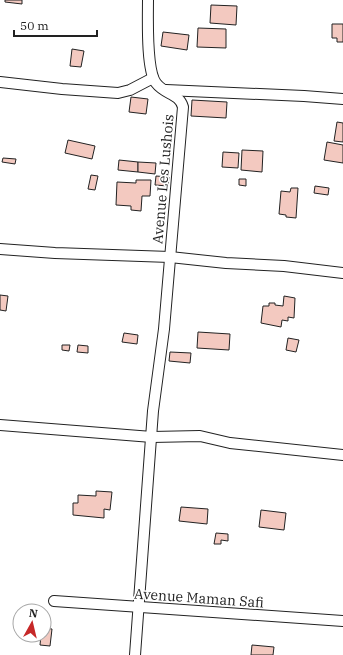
<svg xmlns="http://www.w3.org/2000/svg" width="343" height="655" font-family="'IBM Plex Serif',serif">
	<style>
		.building { fill: #f3c9c0; stroke: #222 }
		.lines { fill: none; stroke-linecap: round; stroke-linejoin: round }
		.minor-casing { stroke: #222; stroke-width: 12 }
		.minor { stroke: #fff; stroke-width: 10 }
		.labels { text-anchor: middle; dominant-baseline: central; stroke-width: 3; stroke-linejoin: round; paint-order: stroke }
		.street-label { font-size: 14px; fill: #222; stroke: #fff }
	</style>
	<rect width="100%" height="100%" fill="#fff"/>
	<g class="building">
		<polygon points="5,0 22,0 22,4 5,2"/>
		<polygon points="211,5 237,6 236,25 210,23"/>
		<polygon points="332,24 343,24 343,42 337,42 337,38 332,38"/>
		<polygon points="198,28 226,29 226,48 197,47"/>
		<polygon points="163,32 189,35 187,50 161,46"/>
		<polygon points="72,49 84,51 81,67 70,66"/>
		<polygon points="131,97 148,99 146,114 129,112"/>
		<polygon points="192,100 227,102 226,118 191,116"/>
		<polygon points="337,122 343,123 343,142 334,141"/>
		<polygon points="68,140 95,146 92,159 65,153"/>
		<polygon points="327,142 343,145 343,163 324,160"/>
		<polygon points="242,150 263,151 262,172 241,170"/>
		<polygon points="223,152 239,153 238,168 222,167"/>
		<polygon points="3,158 16,159 15,164 2,162"/>
		<polygon points="119,160 138,162 138,172 118,170"/>
		<polygon points="138,162 156,163 155,174 138,172"/>
		<polygon points="91,175 98,176 95,190 88,189"/>
		<polygon points="156,176 169,177 168,186 155,185"/>
		<polygon points="239,179 246,179 246,186 239,185"/>
		<polygon points="136,180 151,180 150,196 142,196 141,211 131,210 131,206 116,205 117,182 136,183"/>
		<polygon points="315,186 329,188 328,195 314,193"/>
		<polygon points="291,188 298,188 296,218 286,217 286,215 279,214 281,191 290,192"/>
		<polygon points="0,295 8,296 6,311 0,310"/>
		<polygon points="284,296 295,298 294,318 288,317 288,321 282,320 281,327 261,323 263,306 269,306 269,303 275,303 275,305 283,306"/>
		<polygon points="198,332 230,334 229,350 197,348"/>
		<polygon points="124,333 138,335 137,344 122,342"/>
		<polygon points="288,338 299,340 296,352 286,350"/>
		<polygon points="62,345 70,345 69,351 62,350"/>
		<polygon points="78,345 88,346 88,353 77,352"/>
		<polygon points="170,352 191,353 190,363 169,361"/>
		<polygon points="96,491 112,492 110,510 104,509 104,518 73,515 73,503 78,503 78,495 96,496"/>
		<polygon points="181,507 208,509 207,524 179,521"/>
		<polygon points="261,510 286,513 284,530 259,527"/>
		<polygon points="216,533 228,534 228,541 221,540 221,544 214,544"/>
		<polygon points="44,628 52,629 50,646 40,645 41,635 44,635"/>
		<polygon points="252,645 274,647 273,655 251,655"/>
	</g>
	<g class="lines">
		<g class="minor-casing">
			<g id="minor">
				<polyline points="0,82 62,89 118,93 130,90 153,78"/>
				<polyline points="166,90 304,96 343,99"/>
				<polyline points="0,249 55,253 170,257 226,263 284,266 343,273"/>
				<polyline points="0,425 152,437 200,436 230,443 343,455"/>
				<polyline points="54,601 343,621"/>
				<path d="M135,655L153,411L164,329L183,107C179,93 165,95 156,83C146,70 148,18 148,0"/>
			</g>
		</g>
		<use href="#minor" class="minor"/>
	</g>
	<g class="labels">
		<g class="street-label">
			<text transform="translate(163 179) rotate(-85)">Avenue Les Lushois</text>
			<text transform="translate(199 598) rotate(4)">Avenue Maman Safi</text>
		</g>
	</g>
	<g transform="translate(32 623) rotate(8)"><circle r="19" fill="#ffffff" stroke="#a7a7a7"/>
	<path d="M0-3L7 15L0 10L-7 15Z" fill="#c62828"/>
	<text y="-6" font-size="11" font-weight="bold" text-anchor="middle" fill="#222222">N</text>
	</g>
	<path d="M14 30v6h83v-6" fill="none" stroke="#222222" stroke-width="2"/>
	<text x="20" y="30" font-size="12" fill="#222222" stroke="#ffffff" stroke-width="3" paint-order="stroke">50 m</text>
</svg>
